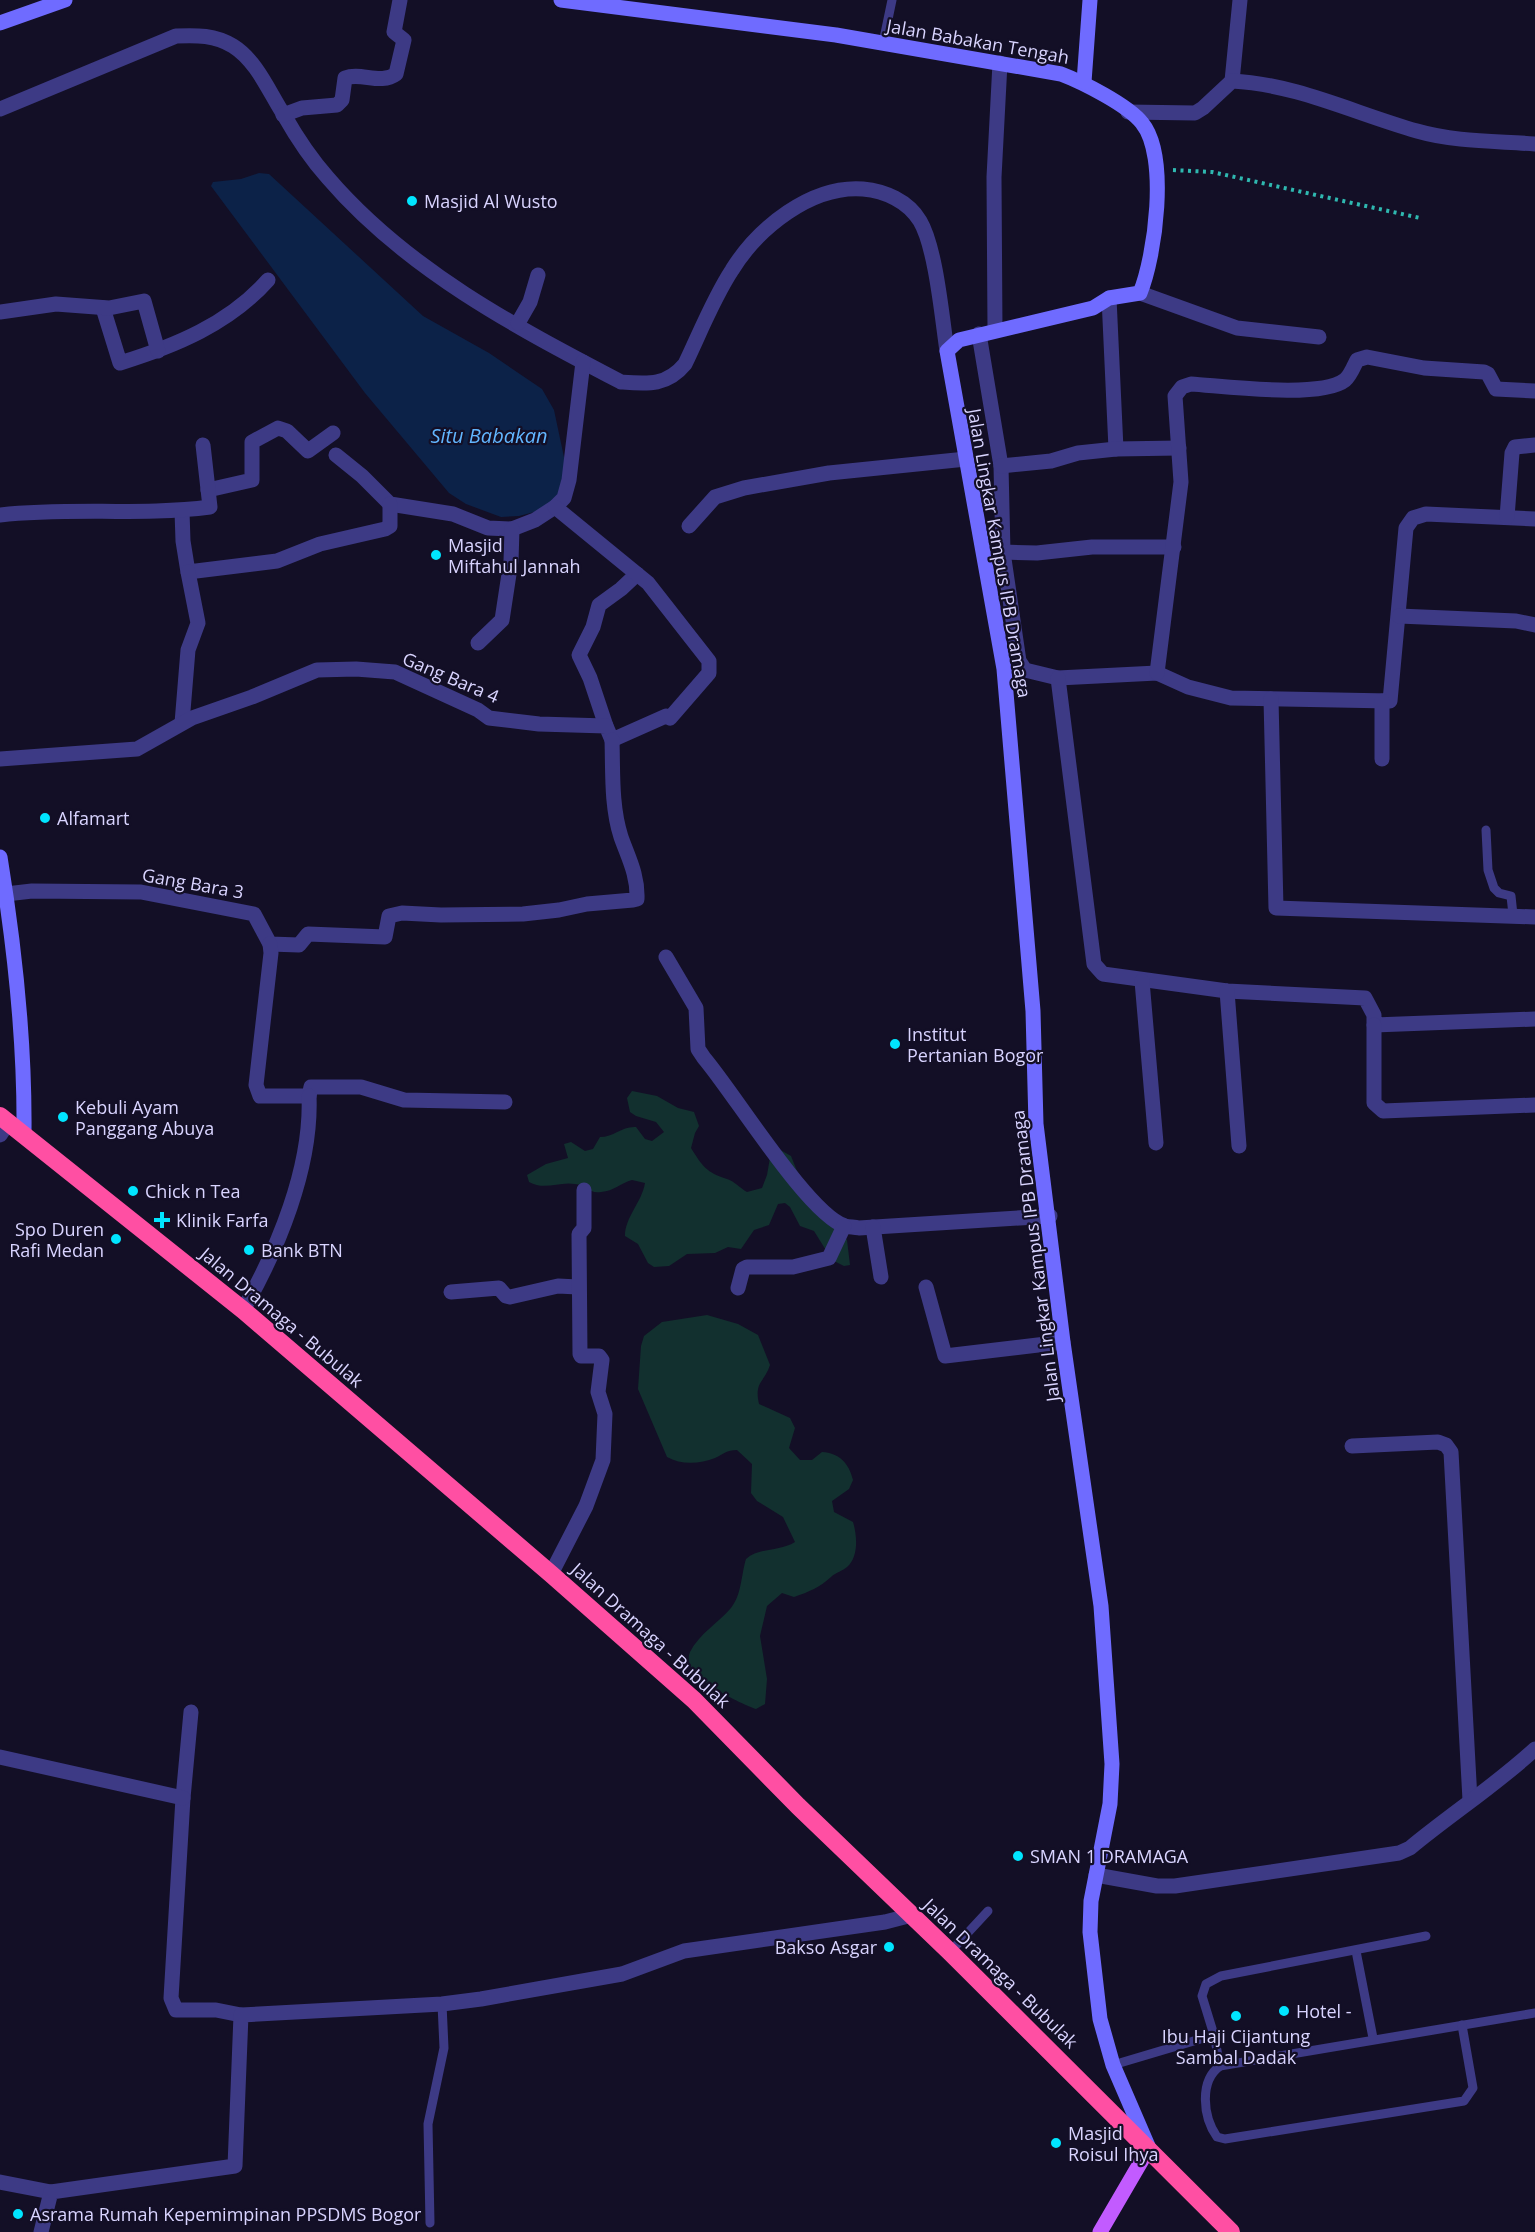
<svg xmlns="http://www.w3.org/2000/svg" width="1535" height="2232" font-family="'Open Sans',sans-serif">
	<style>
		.green { fill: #12302f }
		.water { fill: #0c2248 }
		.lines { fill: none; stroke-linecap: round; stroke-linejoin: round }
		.path { stroke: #2fb8b0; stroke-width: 4; stroke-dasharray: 3 4.5; stroke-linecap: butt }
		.lane { stroke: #3d3a85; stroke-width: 9 }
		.street { stroke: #3d3a85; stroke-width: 15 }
		.secondary { stroke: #6f6bff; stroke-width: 15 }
		.primary { stroke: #c25bff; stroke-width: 15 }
		.highway { stroke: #ff4fa3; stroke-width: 18 }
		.poi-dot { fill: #00e5ff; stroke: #130f26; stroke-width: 2 }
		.labels { text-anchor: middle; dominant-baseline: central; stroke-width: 4.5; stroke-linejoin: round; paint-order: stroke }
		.street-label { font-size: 18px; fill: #d9d4ff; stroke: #130f26 }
		.poi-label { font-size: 18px; fill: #d9d4ff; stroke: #130f26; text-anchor: start }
		.water-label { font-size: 20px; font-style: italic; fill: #62b6ff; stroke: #130f26 }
	</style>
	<rect width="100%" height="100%" fill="#130f26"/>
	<g class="green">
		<path d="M632,1091L657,1096L678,1108L694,1112L699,1126L695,1133L691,1148C703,1167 706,1172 727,1179C734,1181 740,1188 747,1192L762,1188L767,1175L771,1152L777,1148L791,1156L797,1171L847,1240L850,1265L844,1266L832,1260L814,1231L800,1226L790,1207L785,1203L778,1204L769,1225L754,1230L741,1249L728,1247L715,1253L687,1254L669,1266L654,1267L648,1263L638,1244L625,1236C625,1217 642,1202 645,1183L632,1180C621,1183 614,1191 601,1192C589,1194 586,1185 575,1184C559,1181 545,1191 529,1182L527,1175L546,1164L568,1158L564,1144L571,1142L585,1151L593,1149L600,1137C614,1137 622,1126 636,1127L645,1139L652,1141L664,1132L656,1122L636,1116L630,1112L627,1098Z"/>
		<path d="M707,1315L738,1324L758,1335L770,1365C764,1383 754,1382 759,1404L790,1418L795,1428L789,1448L800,1460H812L822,1452C839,1453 849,1463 853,1480L849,1489L832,1501L834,1512L853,1522C857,1535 859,1557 847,1567C843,1571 836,1572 831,1577C820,1587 809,1592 794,1597L782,1593L767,1606L760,1636L767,1679L765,1704L756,1709C740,1703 679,1676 690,1652C699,1634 718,1623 731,1608C742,1594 741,1575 746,1559C760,1547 779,1552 795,1542L783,1517L757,1501L751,1493L752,1464L737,1450C726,1450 724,1454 715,1458C700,1464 681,1465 667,1457L638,1389L641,1346L644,1336L662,1322Z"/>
	</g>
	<polygon class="water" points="259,173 269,174 423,316 489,353 542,389 554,410 565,462 560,489 554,502 542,510 519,516 501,517 466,504 449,493 365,393 211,186 213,182 241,179"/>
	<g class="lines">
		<polyline class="path" points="1173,170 1212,172 1420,218"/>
		<g class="lane">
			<polyline points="883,43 892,0"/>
			<polyline points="1486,830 1488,870 1494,888 1499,893 1511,896 1513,915"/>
			<polyline points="1356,1951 1373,2038"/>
			<polyline points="950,1952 988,1911"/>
			<polyline points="1214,2035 1220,2066 1535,2013"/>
			<polyline points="1113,2065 1214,2035 1202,1996 1206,1984 1221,1976 1426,1936"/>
			<path d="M1220,2066C1199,2081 1203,2117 1217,2137L1225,2139L1464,2101L1473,2088L1462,2025"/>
			<polyline points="430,2223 428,2124 444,2048 442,2004"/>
		</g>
		<g class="street">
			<polyline points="1232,81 1240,0"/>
			<path d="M0,109L176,36C197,35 215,35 233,46C257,61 269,92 284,115C297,138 311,159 328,178C407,270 516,327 621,382C648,384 667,386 685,364C700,333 713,299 732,270C758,228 811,185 863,189C885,191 908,201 920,221C936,248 942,318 947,351"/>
			<path d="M1128,112L1195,113L1203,108L1232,81C1296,84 1356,114 1417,131C1455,142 1496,141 1535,144"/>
			<path d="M283,115L302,108L337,105L342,100L345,78C361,72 381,85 396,74L404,40L394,32L400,0"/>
			<polyline points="1140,293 1237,328 1319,337"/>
			<polyline points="1109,298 1116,449"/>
			<path d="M103,308L120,363C175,346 229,324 268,280"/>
			<polyline points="0,312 56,304 109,308 144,301 158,351"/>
			<polyline points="518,323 530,302 538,275"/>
			<polyline points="995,330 994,177 1000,63"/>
			<polyline points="979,334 1001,466 1003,552 1019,661 1025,670 1058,678 1157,673 1188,687 1231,698 1390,701 1406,528 1413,518 1426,514 1535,519"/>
			<polyline points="336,455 362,476 390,504 453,514 488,528 512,529 535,520 555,507 564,498 569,480 583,362"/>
			<polyline points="1001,466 1051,461 1078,453 1116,449 1179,448"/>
			<polyline points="208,490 252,480 252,442 278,428 287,431 308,451 333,433"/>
			<polyline points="182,511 183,541 188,572 277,561 320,544 385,529 390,526 390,504"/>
			<path d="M0,515C70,507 141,516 210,507L203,445"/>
			<polyline points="1507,517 1512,453 1515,447 1535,445"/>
			<polyline points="689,526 715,497 744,488 829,473 966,459"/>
			<polyline points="1003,552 1037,553 1092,547 1174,547"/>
			<polyline points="1399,616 1516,621 1535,625"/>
			<polyline points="478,643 502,620 511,561 512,529"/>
			<path d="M1157,673L1181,482L1175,396L1182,387L1191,384C1224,386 1321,399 1345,380C1350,376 1354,366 1357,360L1367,357L1424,368L1484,372L1488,374L1496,389L1535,391"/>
			<polyline points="1058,678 1094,964 1103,974 1227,991 1365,998 1374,1015 1374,1025 1535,1019"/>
			<polyline points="1271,699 1276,908 1535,917"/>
			<polyline points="1382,701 1382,759"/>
			<polyline points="182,723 188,650 198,623 188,572"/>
			<polyline points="606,726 590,678 579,655 593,627 599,605 621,589 637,574"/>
			<polyline points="0,759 137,749 192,718 252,697 317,670 356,669 395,672 478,710 489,718 539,724 606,726 612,740 666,716 670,718 709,673 709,661 648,583 555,507"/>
			<path d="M6,894L32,891L141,892L254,914L270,944L299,945L308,934L385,937L389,916L402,913L441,915L523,914L559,910L587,904L633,900L637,899C638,875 628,857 621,837C611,806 613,771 612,740"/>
			<polyline points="270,944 271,953 256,1085 260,1096 309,1096 311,1087 361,1087 404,1100 505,1102"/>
			<path d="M666,957L696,1008L698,1049L704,1058C734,1093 808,1214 845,1226C849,1227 854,1227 859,1228L1050,1216"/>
			<polyline points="1142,981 1156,1143"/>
			<polyline points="1227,991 1239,1146"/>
			<polyline points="1374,1025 1374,1103 1383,1111 1535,1105"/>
			<polyline points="0,1135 8,1123"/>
			<polyline points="873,1227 881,1277"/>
			<polyline points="926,1287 945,1356 1063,1342"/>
			<polyline points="738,1288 743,1269 747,1267 793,1267 829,1258 844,1226"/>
			<polyline points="451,1292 499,1288 506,1296 510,1297 558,1286 578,1287"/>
			<path d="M243,1310C278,1249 312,1167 309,1096"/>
			<polyline points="1352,1446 1438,1442 1446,1445 1451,1452 1470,1800"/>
			<polyline points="551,1574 586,1506 603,1460 605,1414 598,1392 602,1360 599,1356 581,1356 580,1354 579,1234 584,1228 584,1190"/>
			<polyline points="191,1712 183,1798 171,1998 176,2010 216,2010 241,2015"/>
			<polyline points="0,1757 183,1798"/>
			<path d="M1096,1875L1157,1886H1175L1399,1853L1410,1848C1451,1814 1496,1785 1535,1749"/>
			<polyline points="0,2182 51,2192"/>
			<polyline points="41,2232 51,2192 235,2166 241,2015 442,2004 481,1999 622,1974 684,1951 885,1922 912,1915"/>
		</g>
		<g class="secondary">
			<path d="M561,0L836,35L1061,74C1082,82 1128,105 1142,123C1169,156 1155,257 1140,293L1109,298L1093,308L959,340L947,351L1004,669L1033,1011L1036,1124L1063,1342L1101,1606L1112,1764L1110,1804L1091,1901L1090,1932L1100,2019L1113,2065L1148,2146"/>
			<polyline points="0,23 65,0"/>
			<polyline points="1084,82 1090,0"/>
			<path d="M0,857C15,949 25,1041 24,1134"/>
		</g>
		<polyline class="primary" points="1100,2232 1149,2148"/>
		<polyline class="highway" points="0,1116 243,1310 551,1574 694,1700 798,1806 950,1952 1231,2232"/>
	</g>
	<g class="poi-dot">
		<circle cx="412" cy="201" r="6"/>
		<circle cx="436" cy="555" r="6"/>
		<circle cx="45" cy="818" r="6"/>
		<circle cx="895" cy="1044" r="6"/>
		<circle cx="63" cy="1117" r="6"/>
		<circle cx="133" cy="1191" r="6"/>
		<path d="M159 1211h6v6h6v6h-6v6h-6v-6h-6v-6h6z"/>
		<circle cx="116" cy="1239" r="6"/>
		<circle cx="249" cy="1250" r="6"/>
		<circle cx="1018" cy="1856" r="6"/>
		<circle cx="889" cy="1947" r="6"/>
		<circle cx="1284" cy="2011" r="6"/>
		<circle cx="1236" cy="2016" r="6"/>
		<circle cx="1056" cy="2143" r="6"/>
		<circle cx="18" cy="2214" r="6"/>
	</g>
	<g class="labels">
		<g class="street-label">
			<text transform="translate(978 41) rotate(10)">Jalan Babakan Tengah</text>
			<text transform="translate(1000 553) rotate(80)">Jalan Lingkar Kampus IPB Dramaga</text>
			<text transform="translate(451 677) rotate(23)">Gang Bara 4</text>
			<text transform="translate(193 883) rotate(10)">Gang Bara 3</text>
			<text transform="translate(1035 1256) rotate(-97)">Jalan Lingkar Kampus IPB Dramaga</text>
			<text transform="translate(282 1317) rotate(40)">Jalan Dramaga - Bubulak</text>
			<text transform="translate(651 1635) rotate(42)">Jalan Dramaga - Bubulak</text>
			<text transform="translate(1001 1973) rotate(44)">Jalan Dramaga - Bubulak</text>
		</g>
		<g class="poi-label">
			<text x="424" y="201">Masjid Al Wusto</text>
			<text x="448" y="545">Masjid<tspan x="448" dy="21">Miftahul Jannah</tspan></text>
			<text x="57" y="818">Alfamart</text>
			<text x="907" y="1034">Institut<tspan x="907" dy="21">Pertanian Bogor</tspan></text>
			<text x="75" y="1107">Kebuli Ayam<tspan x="75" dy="21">Panggang Abuya</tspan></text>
			<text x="145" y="1191">Chick n Tea</text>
			<text x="176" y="1220">Klinik Farfa</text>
			<text x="104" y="1229" text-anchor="end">Spo Duren<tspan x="104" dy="21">Rafi Medan</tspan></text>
			<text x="261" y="1250">Bank BTN</text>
			<text x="1030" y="1856">SMAN 1 DRAMAGA</text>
			<text x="877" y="1947" text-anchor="end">Bakso Asgar</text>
			<text x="1296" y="2011">Hotel -</text>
			<text x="1236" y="2036" text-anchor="middle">Ibu Haji Cijantung<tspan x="1236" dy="21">Sambal Dadak</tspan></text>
			<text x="1068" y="2133">Masjid<tspan x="1068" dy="21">Roisul Ihya</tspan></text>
			<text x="30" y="2214">Asrama Rumah Kepemimpinan PPSDMS Bogor</text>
		</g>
		<g class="water-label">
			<text x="489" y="435">Situ Babakan</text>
		</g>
	</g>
</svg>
